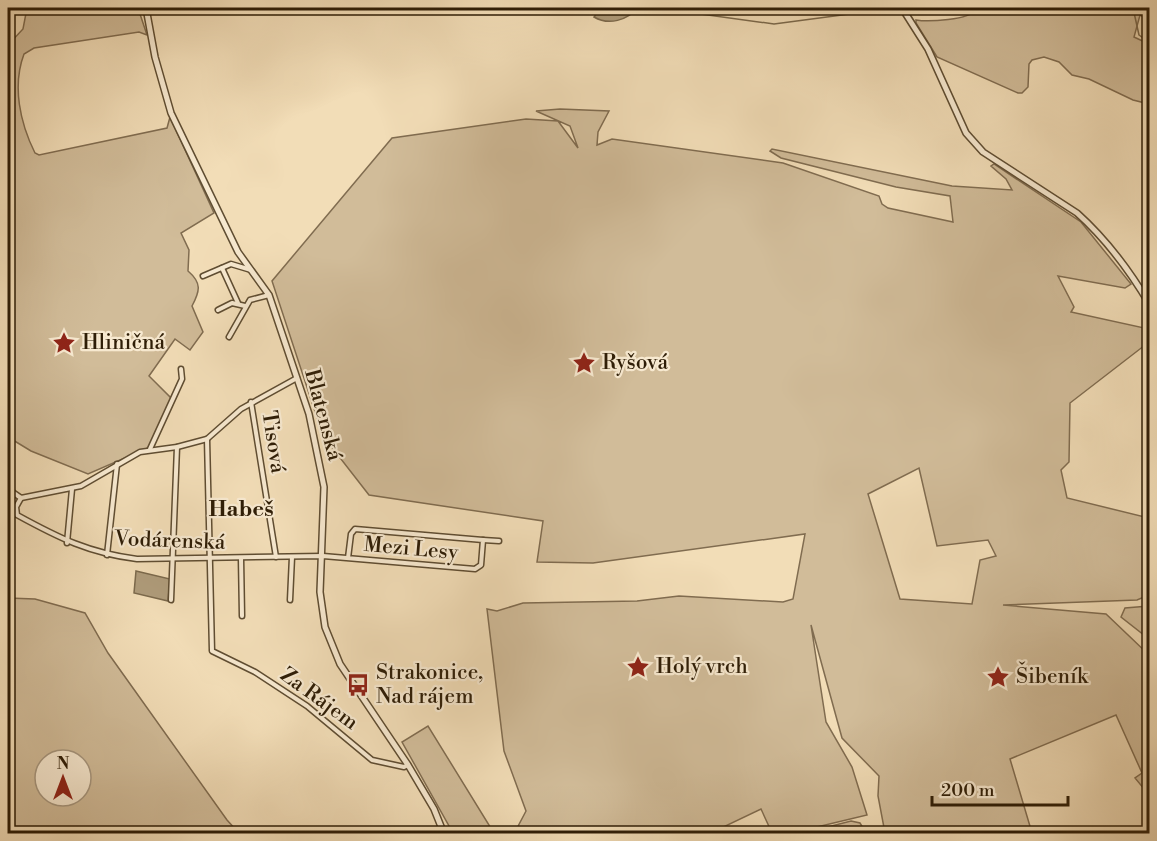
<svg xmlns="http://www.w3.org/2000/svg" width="1157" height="841" font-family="'Libre Bodoni',serif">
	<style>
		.green { fill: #d1bc99; stroke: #806c50; stroke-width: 1.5; fill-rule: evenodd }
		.water { fill: #af9c7b; stroke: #7b694c; stroke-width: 1.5 }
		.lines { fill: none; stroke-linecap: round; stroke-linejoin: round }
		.stream { stroke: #7b694c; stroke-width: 1.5 }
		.minor-casing { stroke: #5f4d32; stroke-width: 7 }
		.tertiary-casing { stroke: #5f4d32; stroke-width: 8 }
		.minor { stroke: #f7e9d0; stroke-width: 4 }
		.tertiary { stroke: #f7e9d0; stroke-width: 5 }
		.labels { text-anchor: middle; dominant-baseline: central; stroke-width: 4.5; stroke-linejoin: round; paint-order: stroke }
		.poi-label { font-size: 21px; fill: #2e1d06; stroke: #f7e9d0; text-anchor: start }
		.street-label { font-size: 21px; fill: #2e1d06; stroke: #f7e9d0 }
		.neighbourhood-label { font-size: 22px; font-weight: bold; fill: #2e1d06; stroke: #f7e9d0 }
	</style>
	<rect width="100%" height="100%" fill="#f2ddb7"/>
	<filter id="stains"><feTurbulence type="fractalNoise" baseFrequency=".00333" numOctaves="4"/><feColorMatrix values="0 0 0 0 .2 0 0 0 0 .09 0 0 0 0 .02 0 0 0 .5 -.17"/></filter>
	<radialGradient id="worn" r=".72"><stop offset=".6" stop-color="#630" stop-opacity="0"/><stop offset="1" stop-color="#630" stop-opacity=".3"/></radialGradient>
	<g class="green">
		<path d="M27,8H138L147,35L139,32L34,48L24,54C12,86 20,123 35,153L39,155L167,128L170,117L214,213L181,233L189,250L188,271C202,283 200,291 192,306L203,332L190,350L175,339L149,376L173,400L148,448L88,474L31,451L8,437V45L23,29Z"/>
		<path d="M1107,8H1149V20L1140,15L1134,37L1149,44V104L1133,100L1089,79L1072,75L1059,62L1044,57L1032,60L1029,64L1028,87L1022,93H1018L937,57L916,23V20C928,22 970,20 975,10Z"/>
		<path d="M560,109L609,111L598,132L597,145L612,139L783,163L879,196L882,204L888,208L953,222L950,196L896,187L781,158L770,151L772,149L952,186L1012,190L1006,179L991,166L994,164L1081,222L1131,284L1125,288L1058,276L1074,307L1071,312L1149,329V342L1070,403L1069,462L1061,470L1067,498L1149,518V595L1137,600L1003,605L1106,614L1149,655V795L1135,778L1142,773L1116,715L1010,759L1032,833H885L878,796L879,776L842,738L811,625L826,722L852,767L867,815L792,833H772L761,809L719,829L721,833H453L402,742L428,726L492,830H516L526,811L504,751L487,609L497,611L523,603L637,601L679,596L783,602L793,599L805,534L593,563L537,562L543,521L369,495L323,436L272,281L392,138L526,119L558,121L578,148L570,126L536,111ZM919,468L937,546L988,540L996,556L980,560L972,604L900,599L868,494Z"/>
		<path d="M8,598L35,599L85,613L108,653L227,820L238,832L246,833H8ZM45,760H81V796H45Z"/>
		<polygon points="1149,606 1150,606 1149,639 1121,617 1125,608"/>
		<polygon points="851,821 860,823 866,833 804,833"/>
	</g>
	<g class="water">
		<path d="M601,8H638C627,20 609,26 594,17Z"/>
		<polygon points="136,571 170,579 168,601 134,593"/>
	</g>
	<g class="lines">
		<g class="stream">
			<polyline points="657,8 774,24 895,8"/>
			<polyline points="1133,8 1139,35 1150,43"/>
		</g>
		<g class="minor-casing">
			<g id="minor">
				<polyline points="222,268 238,303"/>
				<polyline points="203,276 231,264 251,270"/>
				<polyline points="218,310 232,303 245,306"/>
				<polyline points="229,337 250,300 269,295"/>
				<polyline points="251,402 276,557"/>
				<polyline points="207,439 212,651 255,672 307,706 372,760 404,767 408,765"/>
				<polyline points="150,449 182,379 181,369"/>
				<polyline points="8,489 21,498 81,486 140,452 177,447 207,439 241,409 297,378"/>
				<path d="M21,498L16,507L17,515C59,538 89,553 137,559L323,556L475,569L481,565L483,540L355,529L351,534L348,558"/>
				<polyline points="483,540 499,541"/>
				<polyline points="67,543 72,489"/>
				<polyline points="107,555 117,464"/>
				<polyline points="241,558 242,616"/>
				<polyline points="171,600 177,447"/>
				<polyline points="290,600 292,557"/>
			</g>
		</g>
		<g class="tertiary-casing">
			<g id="tertiary">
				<polyline points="146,8 155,57 171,113 238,252 269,295 309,414 324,487 320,592 325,627 340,664 408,765 434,809 444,834"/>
				<path d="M902,8L928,49L966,133L983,152L1077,213C1106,239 1130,271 1150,305"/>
			</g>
		</g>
		<use href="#minor" class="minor"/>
		<use href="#tertiary" class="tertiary"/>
	</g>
	<defs>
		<g id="sight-bare" transform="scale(1.8)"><path d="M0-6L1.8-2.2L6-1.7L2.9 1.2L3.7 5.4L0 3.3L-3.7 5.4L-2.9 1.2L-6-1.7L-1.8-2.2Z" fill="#8f2418" stroke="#f7e9d0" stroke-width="2.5" paint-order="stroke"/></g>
		<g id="bus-bare" transform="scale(1.8)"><path d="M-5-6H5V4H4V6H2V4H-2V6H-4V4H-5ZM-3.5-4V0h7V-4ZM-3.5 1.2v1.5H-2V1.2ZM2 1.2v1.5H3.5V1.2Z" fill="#8f2418" stroke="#f7e9d0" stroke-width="2.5" paint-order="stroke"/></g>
	</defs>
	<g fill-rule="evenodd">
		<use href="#sight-bare" x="64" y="343"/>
		<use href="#sight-bare" x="584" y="363"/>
		<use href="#sight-bare" x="638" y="667"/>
		<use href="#sight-bare" x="998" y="677"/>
		<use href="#bus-bare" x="358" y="685"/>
	</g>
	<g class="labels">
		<g class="poi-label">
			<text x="82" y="343">Hliničná</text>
			<text x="602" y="363">Ryšová</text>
			<text x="656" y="667">Holý vrch</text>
			<text x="376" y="673">Strakonice,<tspan x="376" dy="24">Nad rájem</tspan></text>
			<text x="1016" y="677">Šibeník</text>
		</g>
		<g class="street-label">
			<text transform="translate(323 415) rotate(75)">Blatenská</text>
			<text transform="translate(273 442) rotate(81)">Tisová</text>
			<text transform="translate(170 541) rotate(2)">Vodárenská</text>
			<text transform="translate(411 549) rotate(5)">Mezi Lesy</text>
			<text transform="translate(319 699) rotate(36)">Za Rájem</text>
		</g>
		<g class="neighbourhood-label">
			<text x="241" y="509">Habeš</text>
		</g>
	</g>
	<rect width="1157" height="841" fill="none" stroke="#f2ddb7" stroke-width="30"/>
	<rect x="9" y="9" width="1139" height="823" fill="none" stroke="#2e1d06" stroke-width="3"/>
	<rect x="15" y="15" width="1127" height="811" fill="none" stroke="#2e1d06" stroke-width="1.5"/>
	<g transform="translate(63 778)"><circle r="28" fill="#f7e9d0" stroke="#a7977f" stroke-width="1.5"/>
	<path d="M0-4.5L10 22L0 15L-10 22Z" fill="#8f2418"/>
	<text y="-9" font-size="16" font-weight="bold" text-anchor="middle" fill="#2e1d06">N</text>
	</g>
	<path d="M932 796v9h136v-9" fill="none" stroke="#2e1d06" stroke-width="3"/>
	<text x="941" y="796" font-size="18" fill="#2e1d06" stroke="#f7e9d0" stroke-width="4.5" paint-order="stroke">200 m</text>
	<rect width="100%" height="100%" filter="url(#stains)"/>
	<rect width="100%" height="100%" fill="url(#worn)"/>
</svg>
